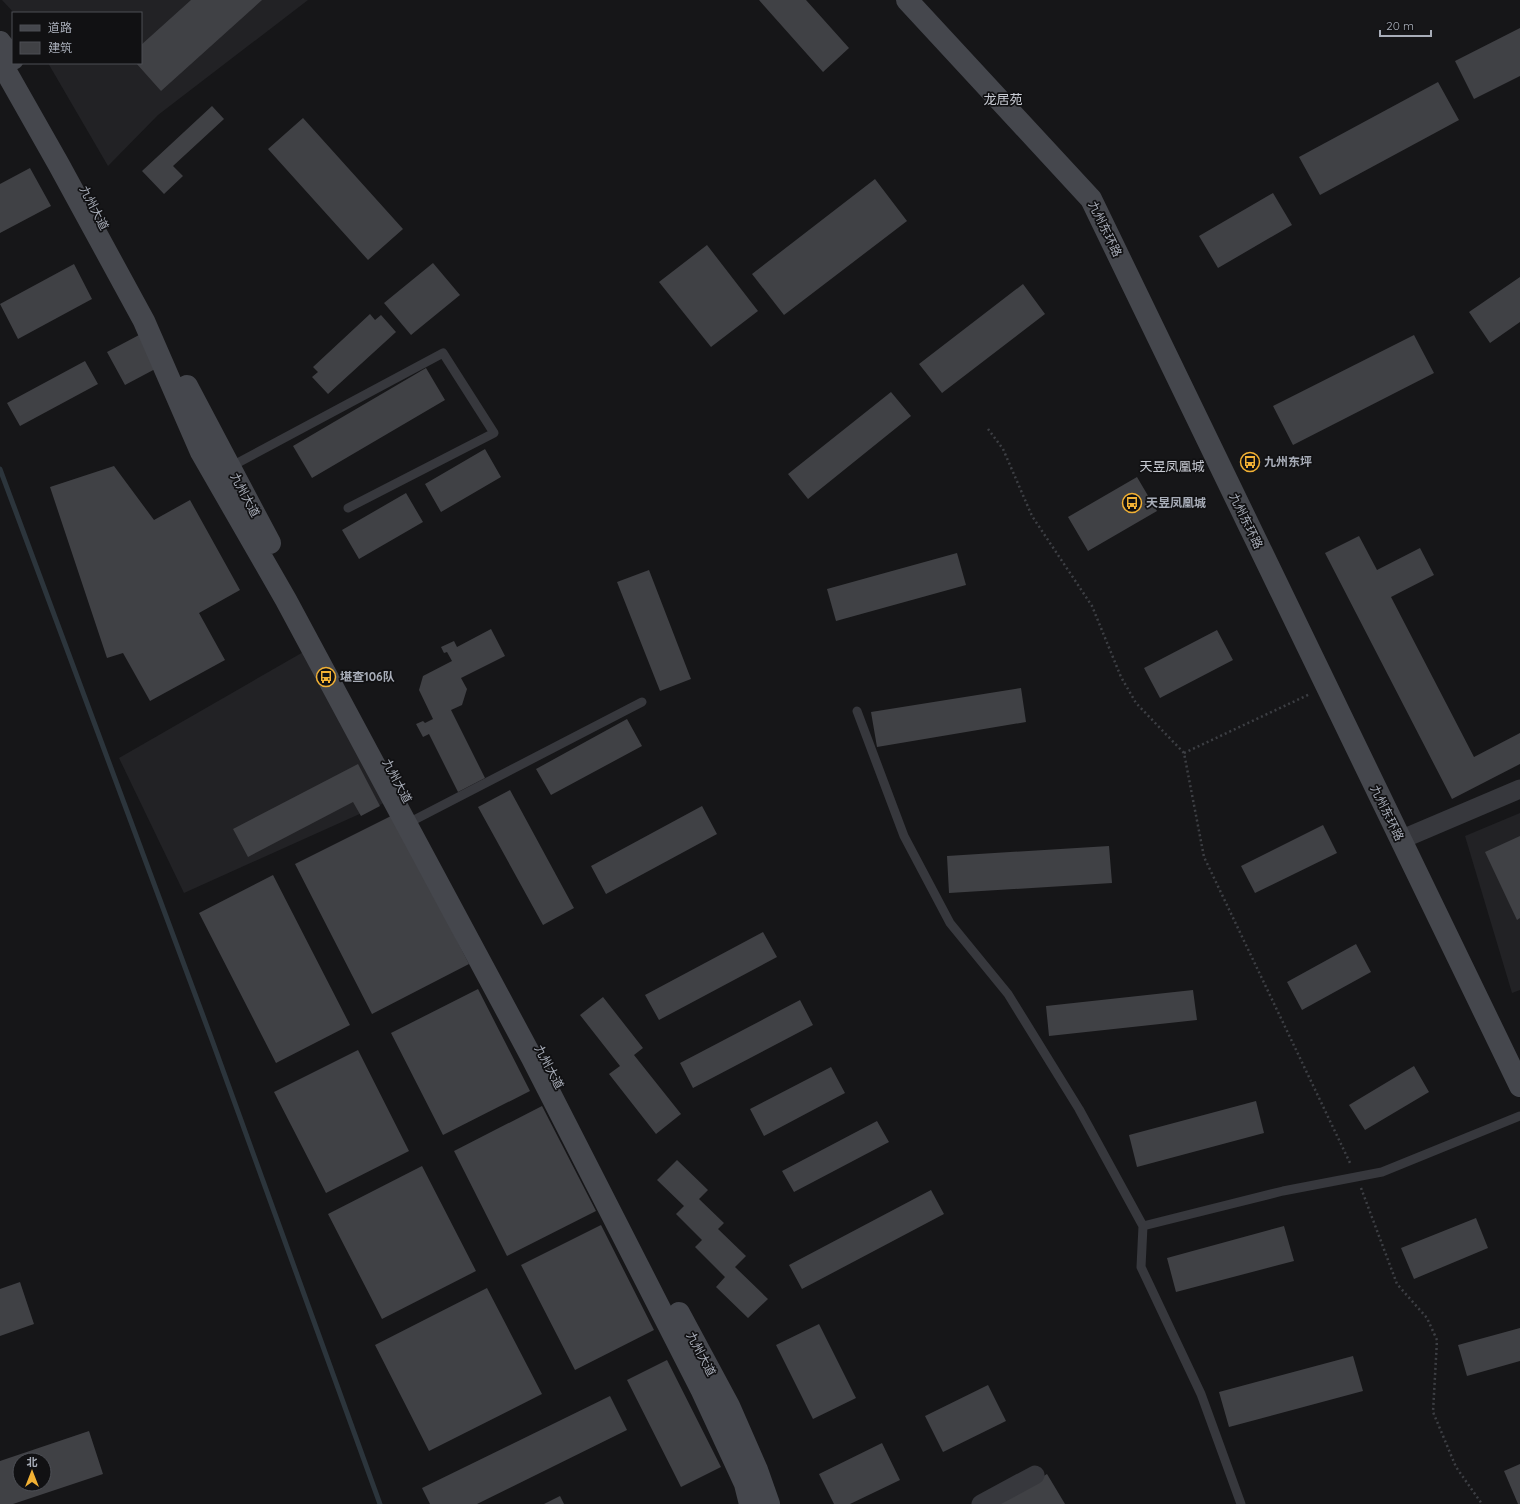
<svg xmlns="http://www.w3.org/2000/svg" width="1520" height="1504" viewBox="0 0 1520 1504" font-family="Quicksand,'Noto Sans SC',sans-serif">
	<rect width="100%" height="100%" fill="#161618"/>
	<path fill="#222225" d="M 2,0 L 308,0 L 158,115 L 108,166 L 48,63 L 141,63 L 141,13 L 14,13 Z
		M 305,651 L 384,803 L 184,893 L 119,758 Z
		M 1520,813 L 1520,990 L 1512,993 L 1465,836 Z"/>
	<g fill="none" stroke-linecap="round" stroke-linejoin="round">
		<path stroke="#2c353c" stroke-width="5" d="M 0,469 L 212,1040 L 380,1504"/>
	</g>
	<path fill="#404145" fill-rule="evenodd" d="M 191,0 L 262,0 L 161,91 L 136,63 L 141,63 L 141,45 Z
		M 759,0 L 806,0 L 849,48 L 823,72 Z
		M 1520,28 L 1520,76 L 1474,99 L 1455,61 Z
		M 1438,82 L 1459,120 L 1320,195 L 1299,157 Z
		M 212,106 L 224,119 L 173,166 L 183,176 L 164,194 L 142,171 Z
		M 303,118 L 403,229 L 368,260 L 268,149 Z
		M 30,168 L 51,206 L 0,233 L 0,184 Z
		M 875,179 L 907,221 L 784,315 L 752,274 Z
		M 1273,193 L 1292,225 L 1218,268 L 1199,236 Z
		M 707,245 L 758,311 L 711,347 L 659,282 Z
		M 433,263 L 460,295 L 411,335 L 384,303 Z
		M 74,264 L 92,299 L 18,339 L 0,304 Z
		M 1520,277 L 1520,322 L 1490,343 L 1469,312 Z
		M 1023,284 L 1045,314 L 942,393 L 919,364 Z
		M 370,314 L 375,320 L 381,315 L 396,332 L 328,394 L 312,377 L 318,372 L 313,367 Z
		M 139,335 L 157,368 L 125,385 L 107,352 Z
		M 1414,335 L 1434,373 L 1293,445 L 1273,406 Z
		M 85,361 L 98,384 L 20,426 L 7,403 Z
		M 426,368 L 445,400 L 312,478 L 293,446 Z
		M 891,392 L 911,416 L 808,499 L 788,474 Z
		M 485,449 L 501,477 L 441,512 L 425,484 Z
		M 114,466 L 154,520 L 190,500 L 240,590 L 199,613 L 225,660 L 150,701 L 123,653 L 107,658 L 50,487 Z
		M 1137,477 L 1157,511 L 1088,551 L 1068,517 Z
		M 406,493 L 423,522 L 359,559 L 342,530 Z
		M 1359,536 L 1377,570 L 1420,548 L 1434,575 L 1391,597 L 1474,757 L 1520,733 L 1520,764 L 1452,799 L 1325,553 Z
		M 957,553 L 966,585 L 836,621 L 827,589 Z
		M 649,570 L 691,679 L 660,691 L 617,582 Z
		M 491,629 L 505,656 L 461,678 L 467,689 L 462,705 L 451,710 L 485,778 L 458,792 L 429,734 L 423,737 L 416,724 L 423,721 L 425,723 L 433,719 L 419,690 L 423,676 L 452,661 L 447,652 L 444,653 L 441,647 L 454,641 L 457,647 Z
		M 1217,630 L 1233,660 L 1160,698 L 1144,668 Z
		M 1021,688 L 1026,722 L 877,747 L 871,712 Z
		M 627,719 L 642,746 L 551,795 L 536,769 Z
		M 358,764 L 380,806 L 361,816 L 353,802 L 248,857 L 233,829 Z
		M 510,790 L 574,908 L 543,925 L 478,807 Z
		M 702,806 L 717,834 L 606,894 L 591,866 Z
		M 393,815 L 469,964 L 372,1014 L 295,864 Z
		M 1323,825 L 1337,853 L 1255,893 L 1241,866 Z
		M 1520,836 L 1520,918 L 1517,920 L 1485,852 Z
		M 1109,846 L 1112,883 L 949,893 L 947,856 Z
		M 273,875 L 350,1025 L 276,1063 L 199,913 Z
		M 763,932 L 777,957 L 659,1020 L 645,995 Z
		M 1356,944 L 1371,972 L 1302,1010 L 1287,982 Z
		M 478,989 L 530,1091 L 443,1135 L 391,1033 Z
		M 1193,990 L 1197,1020 L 1049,1036 L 1046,1006 Z
		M 603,997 L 643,1048 L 634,1055 L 681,1114 L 656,1134 L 609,1074 L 620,1066 L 580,1015 Z
		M 800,1000 L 813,1025 L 693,1088 L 680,1063 Z
		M 358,1050 L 409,1151 L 326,1193 L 274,1092 Z
		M 1414,1066 L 1429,1092 L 1365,1130 L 1349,1105 Z
		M 831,1067 L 845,1093 L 764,1136 L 750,1109 Z
		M 1256,1101 L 1264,1133 L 1137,1167 L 1129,1135 Z
		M 542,1106 L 596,1211 L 507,1256 L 454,1151 Z
		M 877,1121 L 889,1142 L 794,1192 L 782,1171 Z
		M 677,1160 L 708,1190 L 699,1199 L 724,1223 L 718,1229 L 746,1256 L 735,1267 L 768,1299 L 748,1318 L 716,1287 L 725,1277 L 695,1247 L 702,1240 L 676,1214 L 684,1206 L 657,1180 Z
		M 422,1166 L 476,1271 L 382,1319 L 328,1214 Z
		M 931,1190 L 944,1214 L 802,1289 L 789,1265 Z
		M 1476,1218 L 1488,1248 L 1414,1279 L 1401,1248 Z
		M 601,1225 L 654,1330 L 575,1370 L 521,1265 Z
		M 1284,1226 L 1294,1261 L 1176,1292 L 1167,1258 Z
		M 20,1282 L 34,1324 L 0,1336 L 0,1289 Z
		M 487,1288 L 542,1394 L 429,1451 L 375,1345 Z
		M 819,1324 L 856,1398 L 813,1419 L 776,1345 Z
		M 1520,1328 L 1520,1361 L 1467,1376 L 1458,1345 Z
		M 1353,1356 L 1363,1391 L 1229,1427 L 1219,1392 Z
		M 667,1360 L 721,1467 L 681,1487 L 627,1380 Z
		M 988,1385 L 1006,1421 L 943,1452 L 925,1416 Z
		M 610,1396 L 627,1430 L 477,1504 L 430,1504 L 422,1488 Z
		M 89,1431 L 103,1474 L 13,1504 L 0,1504 L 0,1461 ZM 20,1460 L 44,1460 L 44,1484 L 20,1484 Z
		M 882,1443 L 900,1480 L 850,1504 L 834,1504 L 819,1474 Z
		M 1520,1464 L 1520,1504 L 1518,1504 L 1504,1471 Z
		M 1047,1474 L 1065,1504 L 996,1504 Z
		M 560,1496 L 564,1504 L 544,1504 Z"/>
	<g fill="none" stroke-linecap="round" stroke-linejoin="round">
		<path stroke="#3d3f44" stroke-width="2.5" stroke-dasharray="2 3" stroke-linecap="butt" d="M 988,429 L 1003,449 L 1032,516 L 1092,606 L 1121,677 L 1136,703 L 1184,753 L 1204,857 L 1351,1165
			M 1184,753 L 1310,694
			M 1361,1188 L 1397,1284 L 1427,1318 L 1437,1340 L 1433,1412 L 1456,1467 L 1482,1504"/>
		<path stroke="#37383d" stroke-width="9" d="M 230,467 L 443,353 L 494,433 L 348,508
			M 857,711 L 904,836 L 950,923 L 1008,994 L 1079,1109 L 1143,1226 L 1141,1267 L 1201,1394 L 1241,1504
			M 416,819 L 642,702
			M 1143,1226 L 1283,1191 L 1382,1172 L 1520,1116"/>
		<path stroke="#37383d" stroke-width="19" d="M 1400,840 L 1520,789
			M 981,1504 L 1035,1475"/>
		<path stroke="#45474d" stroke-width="22" d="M 907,0 L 1091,199 L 1520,1086
			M 0,42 L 13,59
			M 0,61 L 59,165 L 144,321 L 201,452 L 286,600 L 532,1058 L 701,1389 L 745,1484 L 750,1504
			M 187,386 L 270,543
			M 679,1313 L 729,1406 L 757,1470 L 769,1504"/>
	</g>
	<defs>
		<g id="bus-ring" transform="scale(1)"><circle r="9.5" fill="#111113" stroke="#f2b134" stroke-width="1.5"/><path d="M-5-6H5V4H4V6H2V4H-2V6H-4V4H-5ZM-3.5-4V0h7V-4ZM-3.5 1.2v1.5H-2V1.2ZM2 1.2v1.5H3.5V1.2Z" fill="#f2b134"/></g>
	</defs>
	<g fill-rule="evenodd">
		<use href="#bus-ring" x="1250" y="462"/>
		<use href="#bus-ring" x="1132" y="503"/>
		<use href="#bus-ring" x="326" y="677"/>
	</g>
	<g text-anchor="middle" stroke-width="3.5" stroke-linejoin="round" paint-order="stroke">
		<g font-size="12" fill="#a8adb8" stroke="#111113">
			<text transform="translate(94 208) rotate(63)" y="4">九州大道</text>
			<text transform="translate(1105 229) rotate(64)" y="4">九州东环路</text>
			<text transform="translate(245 495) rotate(62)" y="4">九州大道</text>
			<text transform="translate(1246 521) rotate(64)" y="4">九州东环路</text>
			<text transform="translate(397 781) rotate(62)" y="4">九州大道</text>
			<text transform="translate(1387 813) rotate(64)" y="4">九州东环路</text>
			<text transform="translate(549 1067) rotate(62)" y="4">九州大道</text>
			<text transform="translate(701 1354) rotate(62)" y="4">九州大道</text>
		</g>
		<g font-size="12" font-weight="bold" fill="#a8adb8" stroke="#111113" text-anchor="start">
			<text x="1264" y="466">九州东坪</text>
			<text x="1146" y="507">天昱凤凰城</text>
			<text x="340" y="681">堪查106队</text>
		</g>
		<g font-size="13" fill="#c9ccd4" stroke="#111113">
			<text x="1003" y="104">龙居苑</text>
			<text x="1172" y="471">天昱凤凰城</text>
		</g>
	</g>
	<rect x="12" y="12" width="130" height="52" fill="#111113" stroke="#4d4f55"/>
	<rect x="20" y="25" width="20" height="6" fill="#45474d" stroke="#4d4f55"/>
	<text x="48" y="32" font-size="12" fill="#a8adb8">道路</text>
	<rect x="20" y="42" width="20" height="12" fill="#404145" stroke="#4d4f55"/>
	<text x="48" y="52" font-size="12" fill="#a8adb8">建筑</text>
	<g transform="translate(32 1472)"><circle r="19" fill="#111113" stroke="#4d4f55"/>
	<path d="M0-3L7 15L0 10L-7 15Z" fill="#f2b134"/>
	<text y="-6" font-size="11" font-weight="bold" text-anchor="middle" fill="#a8adb8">北</text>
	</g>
	<path d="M1380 30v6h51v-6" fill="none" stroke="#a8adb8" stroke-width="2"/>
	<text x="1386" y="30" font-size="12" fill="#a8adb8" stroke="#111113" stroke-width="3" paint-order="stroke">20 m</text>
</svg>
